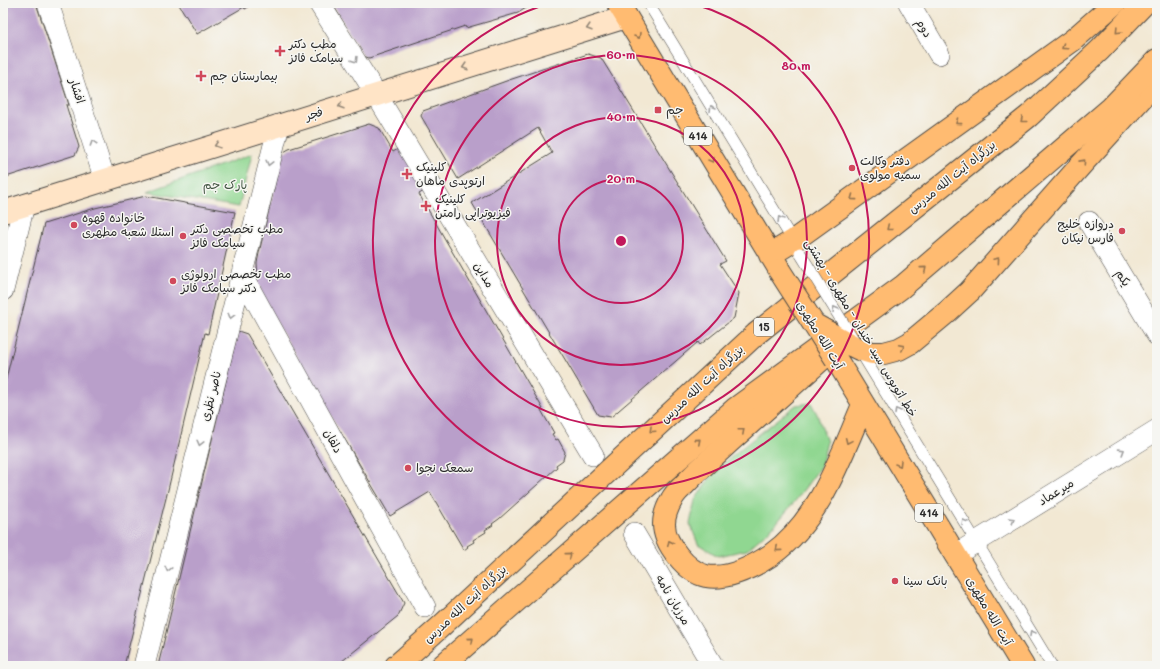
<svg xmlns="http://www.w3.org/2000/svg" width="1160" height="669" viewBox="0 0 1160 669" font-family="Mali,'Playpen Sans Arabic',sans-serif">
	<rect width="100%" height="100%" fill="#f6f6f2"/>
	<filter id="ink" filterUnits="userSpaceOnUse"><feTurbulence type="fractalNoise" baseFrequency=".025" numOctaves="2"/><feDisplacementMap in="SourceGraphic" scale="8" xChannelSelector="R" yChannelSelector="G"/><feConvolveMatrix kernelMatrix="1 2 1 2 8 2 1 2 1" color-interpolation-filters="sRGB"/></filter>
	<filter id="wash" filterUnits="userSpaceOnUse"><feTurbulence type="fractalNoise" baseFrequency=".012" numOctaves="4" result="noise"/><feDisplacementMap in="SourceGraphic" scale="16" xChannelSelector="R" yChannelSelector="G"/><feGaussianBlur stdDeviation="0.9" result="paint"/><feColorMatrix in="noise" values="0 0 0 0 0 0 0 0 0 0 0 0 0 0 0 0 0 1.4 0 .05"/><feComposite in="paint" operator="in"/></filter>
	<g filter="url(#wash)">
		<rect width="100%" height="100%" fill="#f2e8d3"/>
		<path fill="#90d791" stroke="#5e815e" d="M 252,154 L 239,207 L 147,192 Z
			M 811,403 L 817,414 L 827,442 L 821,466 L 796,500 L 774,526 L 747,550 L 718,556 L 698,544 L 690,524 L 695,500 L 714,472 L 743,447 L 796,405 Z"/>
		<g id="blocks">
			<path fill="#b99fca" d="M 3,3 L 36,3 L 69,105 L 66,105 L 79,147 L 75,155 L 3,178 Z
				M 178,3 L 255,3 L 245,9 L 244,7 L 197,34 Z
				M 332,3 L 534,3 L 518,13 L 466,28 L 465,26 L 369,58 L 363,56 Z
				M 588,54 L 601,58 L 726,261 L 720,264 L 739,293 L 734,318 L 700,345 L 698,342 L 611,417 L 598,415 L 472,203 L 552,153 L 538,128 L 458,179 L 421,116 L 423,111 L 509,80 Z
				M 369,124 L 379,128 L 393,152 L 403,146 L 429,188 L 419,194 L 543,409 L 541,410 L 554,433 L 552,434 L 556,440 L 558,439 L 565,452 L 563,460 L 556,465 L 557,467 L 499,519 L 492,524 L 493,525 L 485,530 L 486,532 L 473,540 L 474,542 L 467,546 L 468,547 L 464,550 L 430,492 L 390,516 L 264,302 L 258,283 L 257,263 L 259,253 L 282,153 L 289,149 Z
				M 146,196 L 235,212 L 208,334 L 205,333 L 168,490 L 124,666 L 3,666 L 3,391 L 44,224 L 95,208 Z
				M 238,331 L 247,334 L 404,603 L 398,616 L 336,666 L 158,666 Z"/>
		</g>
	</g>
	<g filter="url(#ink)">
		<use href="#blocks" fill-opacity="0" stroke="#494744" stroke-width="1"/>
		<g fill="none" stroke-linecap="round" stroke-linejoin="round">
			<g stroke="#494744" stroke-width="12">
				<path id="lane" d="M 648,3 L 795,244
					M 860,351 L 1052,666"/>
			</g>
			<g stroke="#494744" stroke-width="22">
				<path id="street" d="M 48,3 L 105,180
					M 319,3 L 376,94 L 593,455
					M 909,3 L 939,54
					M 1089,222 L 1157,335
					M 242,275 L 425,607
					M 3,290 L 24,205
					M 634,533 L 713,666
					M 955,555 L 1157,430
					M 144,666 L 279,125"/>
			</g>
			<g stroke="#494744" stroke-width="24">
				<path id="secondary" d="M 3,212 L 626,17"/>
			</g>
			<g stroke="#494744" stroke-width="24">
				<path id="primary" d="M 618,3 L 778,267
					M 770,255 L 793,241 L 1073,40 L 1115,3
					M 843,340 C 805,374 766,409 728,443 C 713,457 698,470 684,485 C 680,489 675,493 672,499 C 668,506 664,516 664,524 C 664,544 687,572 706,576 C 728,580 753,567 771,555 C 820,520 840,458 863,405
					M 851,345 L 859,349 L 872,353 L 884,353 L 899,349 L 910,343 L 946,313 L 970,291 L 1081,165 L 1157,81
					M 836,359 L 1023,666"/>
			</g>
			<g stroke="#494744" stroke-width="24">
				<path id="highway" d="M 396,666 L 438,629 L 756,334 L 1029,116 L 1100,50 L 1145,3
					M 442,666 L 735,409 L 902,287 L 1111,108 L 1157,60"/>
			</g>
			<use href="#lane" stroke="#fff" stroke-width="11"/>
			<use href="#street" stroke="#fff" stroke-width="21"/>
			<use href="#secondary" stroke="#ffe4c6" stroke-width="22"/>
			<use href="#primary" stroke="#ffbb71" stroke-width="22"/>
			<use href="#highway" stroke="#ffbb71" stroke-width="22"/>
			<g stroke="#494744" stroke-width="12" stroke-linecap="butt">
				<path id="lane-bridge" d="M 800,253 L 855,342"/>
			</g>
			<g stroke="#494744" stroke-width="24" stroke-linecap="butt">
				<path id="primary-bridge" d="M 779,270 L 836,359
					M 815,325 L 851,345"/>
			</g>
			<use href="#lane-bridge" stroke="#fff" stroke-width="11"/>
			<use href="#primary-bridge" stroke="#ffbb71" stroke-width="22"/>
		</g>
		<defs><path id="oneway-chevron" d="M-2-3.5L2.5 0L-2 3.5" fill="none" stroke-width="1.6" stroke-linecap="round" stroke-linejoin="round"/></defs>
		<g stroke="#958878">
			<use href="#oneway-chevron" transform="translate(589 28) rotate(163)"/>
			<use href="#oneway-chevron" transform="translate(465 67) rotate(163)"/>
			<use href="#oneway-chevron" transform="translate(341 106) rotate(162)"/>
			<use href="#oneway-chevron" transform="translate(217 145) rotate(163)"/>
		</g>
		<g stroke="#95734e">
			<use href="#oneway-chevron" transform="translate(1118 31) rotate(134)"/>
			<use href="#oneway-chevron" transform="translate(638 36) rotate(59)"/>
			<use href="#oneway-chevron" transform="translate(1064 47) rotate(144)"/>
			<use href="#oneway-chevron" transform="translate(1023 120) rotate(141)"/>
			<use href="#oneway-chevron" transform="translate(958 122) rotate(144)"/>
			<use href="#oneway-chevron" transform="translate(712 160) rotate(59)"/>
			<use href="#oneway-chevron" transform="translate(1083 162) rotate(-48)"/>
			<use href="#oneway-chevron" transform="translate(853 198) rotate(144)"/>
			<use href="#oneway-chevron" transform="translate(889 228) rotate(141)"/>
			<use href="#oneway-chevron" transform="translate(997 260) rotate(-49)"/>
			<use href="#oneway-chevron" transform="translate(924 269) rotate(-41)"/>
			<use href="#oneway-chevron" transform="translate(902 347) rotate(-27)"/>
			<use href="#oneway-chevron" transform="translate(652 430) rotate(137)"/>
			<use href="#oneway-chevron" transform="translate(742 431) rotate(-42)"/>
			<use href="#oneway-chevron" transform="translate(698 441) rotate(-41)"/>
			<use href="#oneway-chevron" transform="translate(848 441) rotate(114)"/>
			<use href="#oneway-chevron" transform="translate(899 464) rotate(59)"/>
			<use href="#oneway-chevron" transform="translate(670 543) rotate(-116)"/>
			<use href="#oneway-chevron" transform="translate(778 549) rotate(140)"/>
			<use href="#oneway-chevron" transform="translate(569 555) rotate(-41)"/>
			<use href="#oneway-chevron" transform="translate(471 640) rotate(-41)"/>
		</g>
		<g stroke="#a0a0a0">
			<use href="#oneway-chevron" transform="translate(355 60) rotate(58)"/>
			<use href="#oneway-chevron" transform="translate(712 108) rotate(-121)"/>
			<use href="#oneway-chevron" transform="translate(93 143) rotate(-108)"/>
			<use href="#oneway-chevron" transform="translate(269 163) rotate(104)"/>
			<use href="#oneway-chevron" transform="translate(780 219) rotate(-121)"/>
			<use href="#oneway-chevron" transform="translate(835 309) rotate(-121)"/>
			<use href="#oneway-chevron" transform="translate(231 316) rotate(104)"/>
			<use href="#oneway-chevron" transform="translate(897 411) rotate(-121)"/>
			<use href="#oneway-chevron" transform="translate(200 443) rotate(104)"/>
			<use href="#oneway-chevron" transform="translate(1122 451) rotate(-32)"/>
			<use href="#oneway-chevron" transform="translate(1012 520) rotate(-32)"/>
			<use href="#oneway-chevron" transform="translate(964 522) rotate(-121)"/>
			<use href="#oneway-chevron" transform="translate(168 569) rotate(104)"/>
			<use href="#oneway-chevron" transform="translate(1032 633) rotate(-121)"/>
		</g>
	</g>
	<g fill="none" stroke="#c2185b" stroke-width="2">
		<circle cx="621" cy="241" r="62"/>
		<circle cx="621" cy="241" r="124"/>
		<circle cx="621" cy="241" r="186"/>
		<path d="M691 3A248 248 0 1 1 551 3"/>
	</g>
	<g fill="#d1495b" stroke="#f6f6f2" stroke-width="1.5">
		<path d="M278 45h4v4h4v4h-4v4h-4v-4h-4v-4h4z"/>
		<path d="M199 70h4v4h4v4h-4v4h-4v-4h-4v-4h4z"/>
		<rect x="654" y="106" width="8" height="8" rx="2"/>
		<circle cx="852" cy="168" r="4"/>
		<path d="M405 168h4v4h4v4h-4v4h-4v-4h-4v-4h4z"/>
		<path d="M424 200h4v4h4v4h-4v4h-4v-4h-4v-4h4z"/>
		<circle cx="74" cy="225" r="4"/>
		<circle cx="1122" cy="231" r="4"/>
		<circle cx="183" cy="236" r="4"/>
		<circle cx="173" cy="281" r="4"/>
		<circle cx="408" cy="468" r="4"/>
		<circle cx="895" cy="581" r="4"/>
	</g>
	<g text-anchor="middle" stroke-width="3" stroke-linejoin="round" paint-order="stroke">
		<g fill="#f6f6f2" stroke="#686867" stroke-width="1">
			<rect x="684" y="127" width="28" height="18" rx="3"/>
			<rect x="754" y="318" width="20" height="18" rx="3"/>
			<rect x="915" y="504" width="28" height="18" rx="3"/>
		</g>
		<g font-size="11" font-weight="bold" fill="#2b2b2b">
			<text x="698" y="140">414</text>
			<text x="764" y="331">15</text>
			<text x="929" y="517">414</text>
		</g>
		<g font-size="12" fill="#2b2b2b" stroke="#f6f6f2">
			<text transform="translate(924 28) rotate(59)" y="4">دوم</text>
			<text transform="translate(77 91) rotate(72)" y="4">افشار</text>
			<text transform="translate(314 114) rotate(-18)" y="4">فجر</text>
			<text transform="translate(952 177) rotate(-39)" y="4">بزرگراه آیت الله مدرس</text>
			<text transform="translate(484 275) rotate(59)" y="4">مداین</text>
			<text transform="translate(1123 278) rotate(59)" y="4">یکم</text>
			<text transform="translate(861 328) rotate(59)" y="4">خط اتوبوس سید خندان - مطهری - بهشتی</text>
			<text transform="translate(820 335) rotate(58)" y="4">آیت الله مطهری</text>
			<text transform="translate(702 384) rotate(-43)" y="4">بزرگراه آیت الله مدرس</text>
			<text transform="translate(211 396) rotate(-76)" y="4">ناصر نظری</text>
			<text transform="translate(333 441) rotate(61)" y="4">دلفان</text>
			<text transform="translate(1056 492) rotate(-32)" y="4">میرعماد</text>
			<text transform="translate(673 600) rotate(59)" y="4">مرزبان نامه</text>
			<text transform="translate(465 604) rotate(-43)" y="4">بزرگراه آیت الله مدرس</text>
			<text transform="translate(989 611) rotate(59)" y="4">آیت الله مطهری</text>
		</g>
		<g font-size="12" fill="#2b2b2b" stroke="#f6f6f2" text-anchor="start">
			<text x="289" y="48">مطب دکتر<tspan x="289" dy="14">سیامک فائز</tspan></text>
			<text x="210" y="80">بیمارستان جم</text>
			<text x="666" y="114">جم</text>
			<text x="860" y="165">دفتر وکالت<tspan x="860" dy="14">سمیه مولوی</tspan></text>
			<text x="416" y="171">کلینیک<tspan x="416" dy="14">ارتوپدی ماهان</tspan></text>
			<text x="435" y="203">کلینیک<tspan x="435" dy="14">فیزیوتراپی رامتن</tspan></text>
			<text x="82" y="222">خانواده قهوه<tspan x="82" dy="14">استلا شعبه مطهری</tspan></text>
			<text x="1114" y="228" text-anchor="end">دروازه خلیج<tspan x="1114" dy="14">فارس نیکان</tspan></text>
			<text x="191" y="233">مطب تخصصی دکتر<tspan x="191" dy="14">سیامک فائز</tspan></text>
			<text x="181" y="278">مطب تخصصی ارولوژی<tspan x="181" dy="14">دکتر سیامک فائز</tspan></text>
			<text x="416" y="472">سمعک نجوا</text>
			<text x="903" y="585">بانک سینا</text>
		</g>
		<g font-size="12" fill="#445644" stroke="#f6f6f2">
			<text x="225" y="189">پارک جم</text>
		</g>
	</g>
	<circle cx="621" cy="241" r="6" fill="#c2185b" stroke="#f6f6f2" stroke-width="2"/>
	<g font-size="12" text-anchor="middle" font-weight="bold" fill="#c2185b" stroke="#f6f6f2" stroke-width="3" stroke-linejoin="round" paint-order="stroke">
		<text x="621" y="59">60 m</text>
		<text x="796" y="70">80 m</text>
		<text x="621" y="121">40 m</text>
		<text x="621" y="183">20 m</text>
	</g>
	<rect width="1160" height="669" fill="none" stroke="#f6f6f2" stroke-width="16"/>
</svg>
